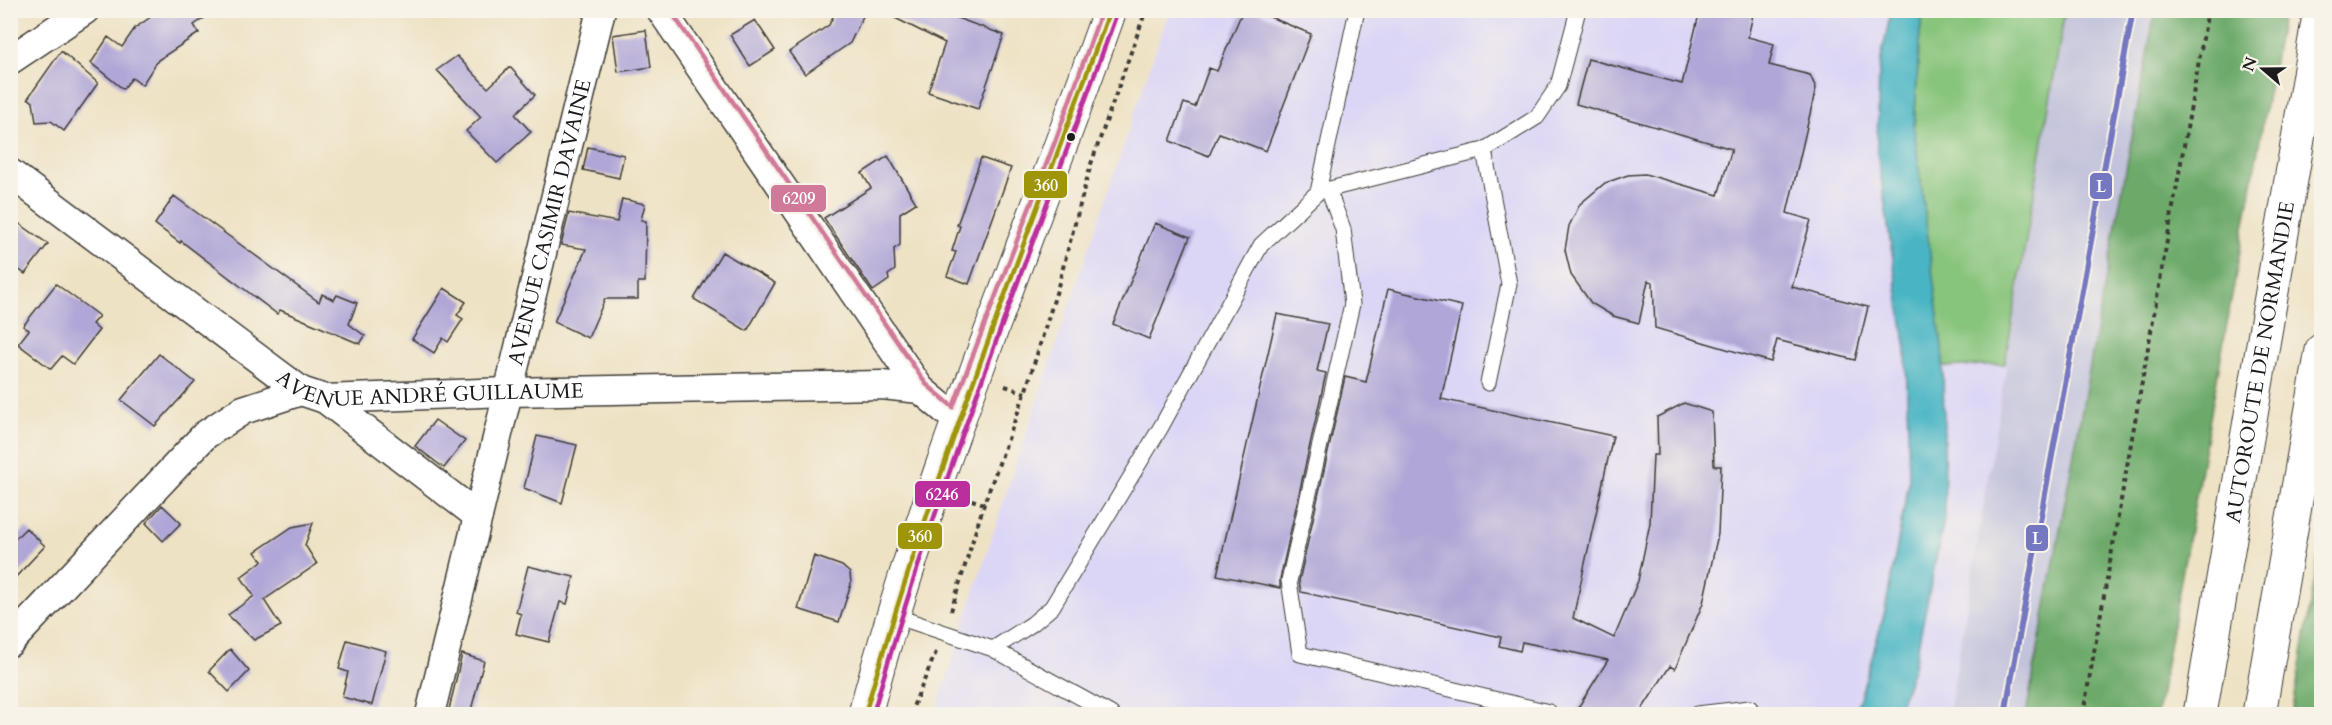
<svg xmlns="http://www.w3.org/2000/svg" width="2332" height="725" viewBox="0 0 2332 725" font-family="Cardo,serif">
	<rect width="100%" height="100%" fill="#f7f3e8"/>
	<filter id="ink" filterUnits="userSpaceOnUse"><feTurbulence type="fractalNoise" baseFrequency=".0167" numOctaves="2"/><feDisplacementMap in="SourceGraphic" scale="12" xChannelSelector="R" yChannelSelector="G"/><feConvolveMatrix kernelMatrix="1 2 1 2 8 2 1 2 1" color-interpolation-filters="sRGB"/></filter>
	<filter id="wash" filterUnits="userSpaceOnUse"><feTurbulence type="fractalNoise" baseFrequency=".008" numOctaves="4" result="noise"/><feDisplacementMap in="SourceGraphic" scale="24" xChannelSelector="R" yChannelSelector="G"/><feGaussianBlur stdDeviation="1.35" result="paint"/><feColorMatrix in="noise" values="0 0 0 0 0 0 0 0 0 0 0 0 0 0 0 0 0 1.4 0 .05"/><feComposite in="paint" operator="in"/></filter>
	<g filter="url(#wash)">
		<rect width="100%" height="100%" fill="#eee2c4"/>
		<path fill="#dcd6f6" d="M 1169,11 L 2065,11 L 1949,714 L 935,714 L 1010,481 Z"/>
		<path fill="#c2c2dc" d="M 2065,11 L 2155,11 L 2026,714 L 1949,714 Z"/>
		<path fill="#87c47b" stroke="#52704c" stroke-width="1.5" d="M 1924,11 L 2065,11 L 2005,364 L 1944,367 L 1914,128 L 1920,32 Z"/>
		<path fill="#6daa6b" stroke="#446344" stroke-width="1.5" d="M 2155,11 L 2283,11 L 2157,714 L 2026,714 Z
			M 2321,541 L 2321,714 L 2292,714 Z"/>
		<path fill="#48b5c4" stroke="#326870" stroke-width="1.5" d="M 1891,11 L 1924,11 L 1920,32 L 1914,128 L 1943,355 L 1945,515 L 1914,666 L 1897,714 L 1853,714 L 1860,698 L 1885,611 L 1909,481 L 1906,350 L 1877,150 L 1879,69 Z"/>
		<g id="blocks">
			<path fill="#b0a6d7" d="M 161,10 L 216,10 L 194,25 L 199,33 L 158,60 L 142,85 L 132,78 L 123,89 L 91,63 L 108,37 L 122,47 L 135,28 Z
				M 836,10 L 866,10 L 850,43 L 805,74 L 789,52 L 829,25 Z
				M 879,10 L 935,10 L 1004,35 L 978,109 L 928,92 L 945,43 Z
				M 1243,10 L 1253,10 L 1311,34 L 1266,151 L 1219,133 L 1209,156 L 1170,141 L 1184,103 L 1195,107 L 1209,68 L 1217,71 Z
				M 1700,10 L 1754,10 L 1748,37 L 1774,44 L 1769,65 L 1810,75 L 1816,88 L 1787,213 L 1811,220 L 1792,287 L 1868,307 L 1855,360 L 1777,340 L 1771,362 L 1655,328 L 1653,282 L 1648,281 L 1639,323 L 1613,316 L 1591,303 L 1571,275 L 1565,250 L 1569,226 L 1580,204 L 1605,183 L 1628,175 L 1645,174 L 1718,195 L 1732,149 L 1576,104 L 1588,59 L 1682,84 Z
				M 755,20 L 775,50 L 750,66 L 730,35 Z
				M 646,30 L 651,67 L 618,72 L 613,35 Z
				M 61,51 L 98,83 L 64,131 L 51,121 L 36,122 L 33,102 L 28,98 Z
				M 457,56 L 488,88 L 510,67 L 535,95 L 515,114 L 531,132 L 497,163 L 466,131 L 481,117 L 437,70 Z
				M 588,147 L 624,155 L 619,178 L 583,170 Z
				M 888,156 L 916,203 L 900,213 L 900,245 L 894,249 L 895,270 L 888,275 L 889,280 L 873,291 L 824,218 L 871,188 L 862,173 Z
				M 981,158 L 1011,168 L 969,284 L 947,276 L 956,252 L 952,251 L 960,226 L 957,225 Z
				M 174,196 L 319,302 L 322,294 L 334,300 L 337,295 L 357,303 L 349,324 L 365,336 L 360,344 L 280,310 L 277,314 L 181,241 L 180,243 L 155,224 Z
				M 622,199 L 645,204 L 641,220 L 646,221 L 645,282 L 638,282 L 638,299 L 605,299 L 588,338 L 554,322 L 586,249 L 561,245 L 569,213 L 617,222 Z
				M 10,217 L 48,244 L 25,274 L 10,263 Z
				M 1155,223 L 1190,237 L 1149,339 L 1113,324 Z
				M 722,252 L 775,283 L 747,331 L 694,299 Z
				M 56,284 L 99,316 L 92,324 L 99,330 L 73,364 L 62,356 L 51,369 L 18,344 L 29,330 L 23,326 Z
				M 444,288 L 466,302 L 457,315 L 463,319 L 448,342 L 443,338 L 434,353 L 412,339 Z
				M 1388,289 L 1462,306 L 1441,399 L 1613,436 L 1573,618 L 1614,638 L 1638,581 L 1650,523 L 1653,455 L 1658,455 L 1657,417 L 1684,403 L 1712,412 L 1714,466 L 1721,466 L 1718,534 L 1703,603 L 1675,669 L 1670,666 L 1639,714 L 1574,714 L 1608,660 L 1522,642 L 1520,651 L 1499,646 L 1501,637 L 1301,592 L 1299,581 L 1345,377 L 1366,382 Z
				M 1277,314 L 1328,324 L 1317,371 L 1326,373 L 1280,579 L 1280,588 L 1217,575 Z
				M 159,354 L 195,382 L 155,426 L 121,400 Z
				M 435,420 L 465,441 L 444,468 L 415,446 Z
				M 537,436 L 577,445 L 562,503 L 524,488 Z
				M 162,505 L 181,523 L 163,541 L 146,523 Z
				M 313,523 L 305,545 L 317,564 L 264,600 L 281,626 L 254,640 L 228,615 L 254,596 L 241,577 L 262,561 L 255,552 L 292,527 Z
				M 26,528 L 45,546 L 10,583 L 10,544 Z
				M 814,556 L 842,566 L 850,573 L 851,584 L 839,622 L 798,609 Z
				M 528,566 L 574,577 L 567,604 L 560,602 L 549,642 L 516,634 L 521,614 L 516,612 Z
				M 347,640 L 386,651 L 372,705 L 342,697 L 348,672 L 339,669 Z
				M 230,649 L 249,671 L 229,692 L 209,671 Z
				M 462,654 L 484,661 L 470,714 L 448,714 Z"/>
		</g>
	</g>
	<g filter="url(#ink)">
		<use href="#blocks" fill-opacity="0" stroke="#3c3a35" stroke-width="1.5"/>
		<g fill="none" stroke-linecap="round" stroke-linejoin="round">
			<g stroke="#3c3a35" stroke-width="17">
				<path id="lane" d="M 1484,150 L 1509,284 L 1488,383
					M 1328,189 L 1343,229 L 1352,304 L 1289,581 L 1300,654 L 1549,712
					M 1318,192 L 1357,10
					M 892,615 L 993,649 L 1111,714
					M 993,649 L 1032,624 L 1052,607 L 1161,427 L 1261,245 L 1318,192 L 1484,150 L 1537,117 L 1558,86 L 1578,10
					M 1697,714 L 1750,708"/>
			</g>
			<g stroke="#3c3a35" stroke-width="31">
				<g id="street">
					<path d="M 661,10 L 920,389 L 956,419"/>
					<path d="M 10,60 L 85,10"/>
					<path id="s1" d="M 10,173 L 301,391 L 325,399 L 507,392 L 882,385 L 920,389"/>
					<path d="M 325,399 L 478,516"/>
					<path d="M 10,642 L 205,435 L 243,410 L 301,391"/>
					<path id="s2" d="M 430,714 L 601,10"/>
				</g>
			</g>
			<g stroke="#3c3a35" stroke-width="35">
				<path id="primary" d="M 865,714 C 929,473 1027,245 1110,10"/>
			</g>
			<g stroke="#3c3a35" stroke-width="35">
				<g id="highway">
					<path id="s3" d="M 2200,714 L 2320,10"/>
					<path d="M 2259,714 L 2322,350"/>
				</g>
			</g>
			<path stroke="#3c3a35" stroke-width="4" stroke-dasharray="4.5 4.5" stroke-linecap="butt" d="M 1005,386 L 1025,393
				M 963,497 L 984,504
				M 951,611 L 984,504 L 1025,393 L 1057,290 L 1091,164 L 1146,10
				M 910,714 L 936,652
				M 2083,714 L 2208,10"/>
			<use href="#lane" stroke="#fff" stroke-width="15"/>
			<use href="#street" stroke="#fff" stroke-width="28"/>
			<use href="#primary" stroke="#fff" stroke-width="33"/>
			<use href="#highway" stroke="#fff" stroke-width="33"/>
			<g stroke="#f7f3e8" stroke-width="9">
				<path id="bus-1" d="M 865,714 C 933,475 1025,244 1110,10"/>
			</g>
			<g stroke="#f7f3e8" stroke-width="9">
				<path id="bus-2" d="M 873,714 C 940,476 1033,246 1117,13"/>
			</g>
			<g stroke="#f7f3e8" stroke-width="9">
				<path id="bus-3" d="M 670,10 L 926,384 L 953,407 L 1056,139 L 1102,10"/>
			</g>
			<use href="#bus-1" stroke="#9e9508" stroke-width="4.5"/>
			<use href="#bus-2" stroke="#bb2e9e" stroke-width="4.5"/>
			<use href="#bus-3" stroke="#d07999" stroke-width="4.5"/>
			<g stroke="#f7f3e8" stroke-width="10">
				<path id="rail-1" d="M 2005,714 L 2133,10"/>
			</g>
			<use href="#rail-1" stroke="#7577c0" stroke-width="6"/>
		</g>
	</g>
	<circle fill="#1c1c1c" stroke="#f7f3e8" stroke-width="2" cx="1071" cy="137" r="5"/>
	<g text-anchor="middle" stroke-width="4.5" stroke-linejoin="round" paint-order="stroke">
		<g font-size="21" fill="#1c1c1c" stroke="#f7f3e8">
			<text dy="7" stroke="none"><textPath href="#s2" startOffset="506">AVENUE CASIMIR DAVAINE</textPath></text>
			<text dy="7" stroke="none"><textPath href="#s3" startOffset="357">AUTOROUTE DE NORMANDIE</textPath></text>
			<text dy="7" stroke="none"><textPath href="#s1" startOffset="492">AVENUE ANDRÉ GUILLAUME</textPath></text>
		</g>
	</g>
	<g stroke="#f7f3e8" stroke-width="2">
		<rect x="1023" y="170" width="45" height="29" rx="6" fill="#9e9508"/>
		<rect x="2089" y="172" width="24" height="28" rx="6" fill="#7577c0"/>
		<rect x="770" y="184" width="57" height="29" rx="6" fill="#d07999"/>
		<rect x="914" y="480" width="57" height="28" rx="6" fill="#bb2e9e"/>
		<rect x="897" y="522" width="46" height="28" rx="6" fill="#9e9508"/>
		<rect x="2025" y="524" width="24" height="28" rx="6" fill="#7577c0"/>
	</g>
	<g font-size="16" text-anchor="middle" font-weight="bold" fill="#fff">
		<text x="1046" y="191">360</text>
		<text x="2101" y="192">L</text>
		<text x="799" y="204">6209</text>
		<text x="942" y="500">6246</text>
		<text x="920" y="542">360</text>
		<text x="2037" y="544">L</text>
	</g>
	<rect width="2332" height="725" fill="none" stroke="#f7f3e8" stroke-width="36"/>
	<g transform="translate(2263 69) rotate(290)" stroke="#f7f3e8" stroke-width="4.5" paint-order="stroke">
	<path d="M0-4.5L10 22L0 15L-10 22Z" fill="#1c1c1c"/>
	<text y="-9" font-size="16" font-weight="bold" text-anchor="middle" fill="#1c1c1c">N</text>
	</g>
</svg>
